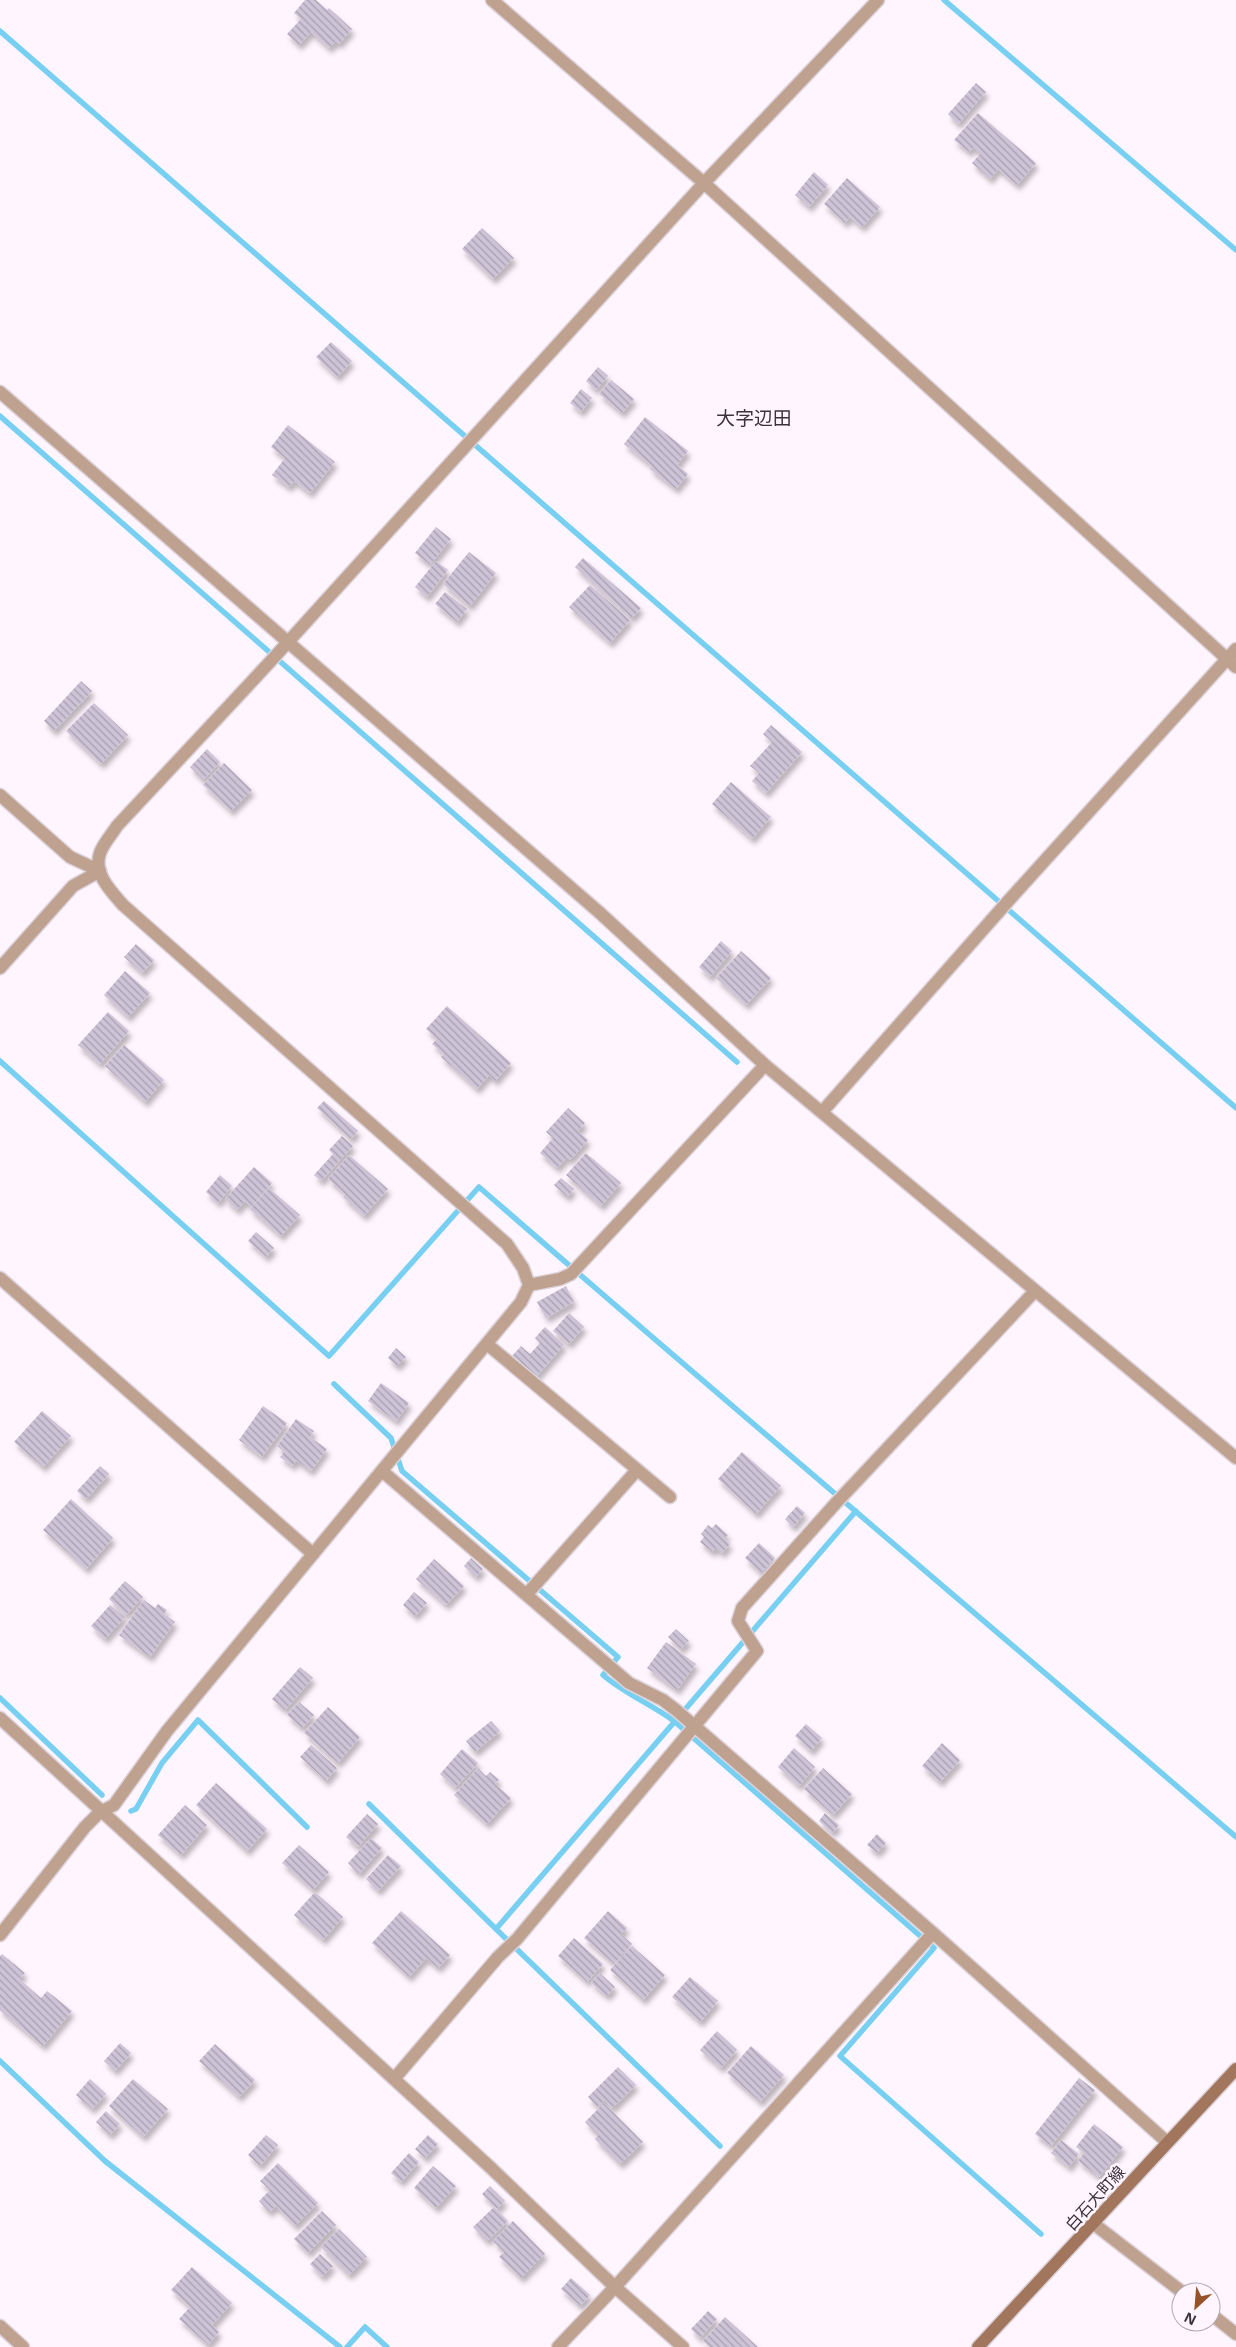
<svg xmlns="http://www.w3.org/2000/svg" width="1236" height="2347" viewBox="0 0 1236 2347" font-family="'Noto Sans','Noto Sans JP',sans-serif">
	<defs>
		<pattern id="building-back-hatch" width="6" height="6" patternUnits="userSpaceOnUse" patternTransform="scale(1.25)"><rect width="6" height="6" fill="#cdc4d7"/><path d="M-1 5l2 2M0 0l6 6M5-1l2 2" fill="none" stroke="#a7a0af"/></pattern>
		<filter id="shadow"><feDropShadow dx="3" dy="5.5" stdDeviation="2.5" flood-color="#0004"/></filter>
	</defs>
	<rect width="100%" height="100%" fill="#fff5fe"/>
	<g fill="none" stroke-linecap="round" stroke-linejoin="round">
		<path stroke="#77cff1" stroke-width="5.5" d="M 944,0 L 1236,250
			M 0,31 L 1236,1108
			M 0,416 L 737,1062
			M 0,1061 L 329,1356 L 479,1187 C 730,1406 984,1620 1236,1837
			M 334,1384 L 391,1438 L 402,1471 L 618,1657 L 603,1675 C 625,1694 651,1704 674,1721 L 934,1948 L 840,2056 L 1041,2234
			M 0,1698 L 102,1795
			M 369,1804 L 496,1929
			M 131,1811 L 136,1809 L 162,1763 L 198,1720 L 307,1827
			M 0,2061 L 105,2161 L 340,2347
			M 720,2146 L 496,1929 L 856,1511
			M 347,2347 L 365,2327 L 387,2347"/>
	</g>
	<path fill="url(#building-back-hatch)" filter="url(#shadow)" d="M 305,0 L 316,0 L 327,10 L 329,8 L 352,29 L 339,44 L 336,41 L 329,48 L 311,32 L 299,45 L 287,34 L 301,19 L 294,13 Z
		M 976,83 L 986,92 L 958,124 L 948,114 Z
		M 978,113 L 1036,163 L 1017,185 L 998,169 L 990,179 L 972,163 L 980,154 L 973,147 L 969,152 L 954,140 Z
		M 814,172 L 828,185 L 809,207 L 795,195 Z
		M 847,178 L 880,207 L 862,227 L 850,217 L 845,223 L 824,204 Z
		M 482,228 L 514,258 L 493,279 L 462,249 Z
		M 331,342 L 352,361 L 337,377 L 316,357 Z
		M 598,367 L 608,376 L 596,390 L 586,381 Z
		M 611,380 L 634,399 L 622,413 L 599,394 Z
		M 581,389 L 592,398 L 581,412 L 570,403 Z
		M 645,417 L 688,451 L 677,465 L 688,474 L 676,489 L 650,469 L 652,466 L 624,444 Z
		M 288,425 L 335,462 L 310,493 L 294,481 L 289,487 L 272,475 L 285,458 L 271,447 Z
		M 436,527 L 451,539 L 430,565 L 415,553 Z
		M 469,552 L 496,573 L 470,606 L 443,584 Z
		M 583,558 L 641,608 L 632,618 L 575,567 Z
		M 436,561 L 448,570 L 427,597 L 415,587 Z
		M 590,585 L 630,620 L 610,643 L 569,607 Z
		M 445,592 L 467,609 L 457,622 L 435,604 Z
		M 81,681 L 92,691 L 54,731 L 44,721 Z
		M 94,703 L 128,735 L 101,764 L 66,731 Z
		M 771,725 L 802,752 L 766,793 L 752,781 L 759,773 L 750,766 L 772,742 L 763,734 Z
		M 207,749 L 220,762 L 203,780 L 190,767 Z
		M 224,763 L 252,790 L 231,811 L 203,785 Z
		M 731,782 L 771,817 L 752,839 L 712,804 Z
		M 721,941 L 732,951 L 710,977 L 699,967 Z
		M 136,944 L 154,960 L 142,973 L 124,957 Z
		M 741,951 L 771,978 L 746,1005 L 716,978 Z
		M 125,971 L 150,993 L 128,1017 L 104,995 Z
		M 447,1006 L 511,1063 L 495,1081 L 489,1075 L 477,1089 L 441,1057 L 444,1054 L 432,1044 L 437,1039 L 426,1029 Z
		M 108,1012 L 129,1031 L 100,1064 L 78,1045 Z
		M 124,1045 L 164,1080 L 145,1102 L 105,1066 Z
		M 324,1101 L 358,1131 L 351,1139 L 317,1108 Z
		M 568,1108 L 585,1123 L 578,1131 L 588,1140 L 570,1160 L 567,1157 L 557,1168 L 540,1153 L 553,1138 L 546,1132 Z
		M 342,1136 L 353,1146 L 321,1181 L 314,1175 L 333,1154 L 329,1150 Z
		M 586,1153 L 621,1183 L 601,1206 L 566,1175 Z
		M 349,1155 L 388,1189 L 364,1216 L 343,1197 L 345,1194 L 328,1179 Z
		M 254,1167 L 272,1183 L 251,1207 L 245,1201 L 237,1210 L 225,1199 Z
		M 220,1175 L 232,1186 L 218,1203 L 206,1192 Z
		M 561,1178 L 574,1189 L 567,1197 L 554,1185 Z
		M 269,1188 L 300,1215 L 281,1236 L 250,1209 Z
		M 256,1232 L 274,1248 L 266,1257 L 248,1241 Z
		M 566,1286 L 574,1302 L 546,1318 L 537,1302 Z
		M 569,1313 L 584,1327 L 569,1344 L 553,1331 Z
		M 545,1327 L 564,1345 L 536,1377 L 512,1356 L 521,1346 L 530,1354 L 540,1343 L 535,1338 Z
		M 396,1348 L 406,1357 L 397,1366 L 388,1358 Z
		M 381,1383 L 409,1403 L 396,1421 L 368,1401 Z
		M 263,1406 L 287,1423 L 262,1457 L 239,1440 Z
		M 42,1411 L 71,1436 L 43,1467 L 14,1442 Z
		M 296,1419 L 314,1431 L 310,1437 L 327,1449 L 311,1471 L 296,1460 L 293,1466 L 280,1457 L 284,1452 L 277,1446 Z
		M 742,1452 L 781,1486 L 756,1514 L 718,1479 Z
		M 100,1466 L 109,1474 L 86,1499 L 77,1491 Z
		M 71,1499 L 113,1538 L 86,1569 L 43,1530 Z
		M 797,1506 L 805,1513 L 793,1527 L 785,1519 Z
		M 716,1524 L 728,1535 L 724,1539 L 730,1544 L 722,1553 L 716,1548 L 712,1552 L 700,1542 L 704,1537 L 701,1534 L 708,1525 L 712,1528 Z
		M 759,1543 L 775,1558 L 761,1573 L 745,1558 Z
		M 471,1558 L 483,1569 L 476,1577 L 464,1566 Z
		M 434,1559 L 464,1586 L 446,1605 L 416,1579 Z
		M 125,1581 L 143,1597 L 126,1615 L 109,1599 Z
		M 414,1592 L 427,1603 L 415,1616 L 403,1605 Z
		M 144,1600 L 155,1608 L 158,1604 L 167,1610 L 164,1614 L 175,1622 L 150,1657 L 119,1635 Z
		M 110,1605 L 125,1617 L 105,1639 L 91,1626 Z
		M 676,1629 L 689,1641 L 681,1649 L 668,1637 Z
		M 666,1642 L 696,1664 L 677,1690 L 647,1668 Z
		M 300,1667 L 313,1678 L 285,1710 L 272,1699 Z
		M 299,1702 L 314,1715 L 302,1728 L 287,1715 Z
		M 328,1707 L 360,1737 L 338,1763 L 304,1733 Z
		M 491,1721 L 500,1731 L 475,1752 L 466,1741 Z
		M 806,1724 L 822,1738 L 811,1751 L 795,1736 Z
		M 942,1743 L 960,1760 L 940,1782 L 922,1766 Z
		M 311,1745 L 337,1768 L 326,1781 L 300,1757 Z
		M 794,1748 L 815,1767 L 799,1786 L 778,1767 Z
		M 462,1749 L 478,1763 L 455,1788 L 440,1774 Z
		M 478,1768 L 486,1776 L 490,1772 L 499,1780 L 495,1784 L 511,1798 L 487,1824 L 454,1795 Z
		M 823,1768 L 852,1794 L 833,1815 L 804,1789 Z
		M 216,1783 L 267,1829 L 247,1851 L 196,1805 Z
		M 185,1805 L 207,1825 L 181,1855 L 158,1835 Z
		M 825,1813 L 839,1825 L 832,1833 L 819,1821 Z
		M 367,1814 L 378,1824 L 358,1847 L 346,1837 Z
		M 877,1834 L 886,1843 L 877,1853 L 867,1845 Z
		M 371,1838 L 382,1848 L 359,1874 L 348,1863 Z
		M 299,1845 L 329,1872 L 313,1890 L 282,1863 Z
		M 388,1855 L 401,1866 L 378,1891 L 366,1879 Z
		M 315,1892 L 343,1917 L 323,1940 L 294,1915 Z
		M 401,1911 L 450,1955 L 438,1968 L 426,1958 L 409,1977 L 372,1943 Z
		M 608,1911 L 627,1928 L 621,1934 L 632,1944 L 614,1964 L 584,1938 Z
		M 574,1938 L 603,1964 L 587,1982 L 558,1956 Z
		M 632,1946 L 665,1975 L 643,2000 L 610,1970 Z
		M 2,1954 L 25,1973 L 19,1979 L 41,1998 L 47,1991 L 72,2011 L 43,2046 L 0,2010 L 0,1956 Z
		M 600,1973 L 615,1987 L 607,1996 L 591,1983 Z
		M 690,1977 L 718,2001 L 700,2022 L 672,1997 Z
		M 717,2031 L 737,2050 L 721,2068 L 700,2050 Z
		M 120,2043 L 131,2053 L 115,2071 L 104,2061 Z
		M 215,2044 L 255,2080 L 239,2097 L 199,2061 Z
		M 751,2046 L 784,2075 L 760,2102 L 727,2073 Z
		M 618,2067 L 636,2085 L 612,2108 L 604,2100 L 598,2107 L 588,2097 Z
		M 1079,2078 L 1095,2090 L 1051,2146 L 1035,2134 Z
		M 90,2079 L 106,2094 L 92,2109 L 76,2095 Z
		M 133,2079 L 168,2109 L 143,2137 L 109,2106 Z
		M 604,2103 L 643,2142 L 620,2164 L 595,2139 L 598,2135 L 585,2122 Z
		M 106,2111 L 120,2124 L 110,2135 L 96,2122 Z
		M 1094,2124 L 1123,2147 L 1099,2177 L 1078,2161 L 1084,2153 L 1076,2147 Z
		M 266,2135 L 278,2145 L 260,2166 L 248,2155 Z
		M 428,2135 L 438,2144 L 425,2158 L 415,2149 Z
		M 1061,2140 L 1079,2154 L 1069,2167 L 1051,2153 Z
		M 409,2153 L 419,2162 L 401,2182 L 391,2173 Z
		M 278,2163 L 318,2203 L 295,2226 L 276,2206 L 269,2212 L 259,2201 L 270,2190 L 260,2181 Z
		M 433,2166 L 456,2186 L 436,2208 L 414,2188 Z
		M 490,2186 L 505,2201 L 497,2209 L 482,2194 Z
		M 494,2207 L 508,2221 L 487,2241 L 473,2227 Z
		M 322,2211 L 336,2225 L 308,2253 L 294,2239 Z
		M 513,2221 L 545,2254 L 521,2278 L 499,2257 L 504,2252 L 493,2241 Z
		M 339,2229 L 367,2257 L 349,2275 L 321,2247 Z
		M 320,2254 L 333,2266 L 322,2277 L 310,2264 Z
		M 192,2267 L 232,2303 L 212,2325 L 219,2332 L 208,2345 L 179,2319 L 190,2307 L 171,2290 Z
		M 571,2278 L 590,2295 L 580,2306 L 561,2289 Z
		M 708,2311 L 717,2319 L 700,2338 L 691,2329 Z
		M 725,2317 L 758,2347 L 710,2347 L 703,2341 Z"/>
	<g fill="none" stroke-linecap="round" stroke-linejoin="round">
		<g stroke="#dcd2db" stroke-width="15">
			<path id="minor" d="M 0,392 L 600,913 L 765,1065 L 1236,1458
				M 0,795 L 70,857 L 100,871
				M 0,968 L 73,886 L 100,871
				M 822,1112 L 1010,899 L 1236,649
				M 0,1278 L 313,1554
				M 529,1285 L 560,1279 L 571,1274 L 765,1065
				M 487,1344 L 670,1497
				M 382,1471 L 629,1683 L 663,1700 L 676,1710 L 933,1933 L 1167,2142
				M 527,1594 L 637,1470
				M 0,1935 L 85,1827 L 100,1812
				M 394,2079 L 498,1957 L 517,1939 L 757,1651 L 738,1621 L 742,1608 L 836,1503 L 1035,1291
				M 1094,2224 L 1182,2292
				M 1211,2314 L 1236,2334
				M 0,2326 L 23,2347
				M 558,2347 L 615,2287 L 933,1933"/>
		</g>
		<g stroke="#dcd2db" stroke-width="15">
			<path id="tertiary" d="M 492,0 L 704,183 L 1236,667
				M 0,1718 L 491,2168 L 615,2287 L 683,2347
				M 100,1812 L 114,1805 L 167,1731 L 521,1302 L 529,1285 L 523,1268 L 507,1244 L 123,905 C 111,891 93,874 100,853 C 103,844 112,834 117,826 L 269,663 L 704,183 L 878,0"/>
		</g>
		<g stroke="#dcd2db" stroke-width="15">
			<path id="secondary" d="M 978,2347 L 1236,2069"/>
		</g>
		<use href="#minor" stroke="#bfa18f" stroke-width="12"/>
		<use href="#tertiary" stroke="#bfa18f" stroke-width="12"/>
		<use href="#secondary" stroke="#a1765c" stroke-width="12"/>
	</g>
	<g text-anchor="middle" stroke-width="5" stroke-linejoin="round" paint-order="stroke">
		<g font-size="16" fill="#3a333a" stroke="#fff5fe">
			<text transform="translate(1095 2198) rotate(-48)" y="6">白石大町線</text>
		</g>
		<g font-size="19" fill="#3a333a" stroke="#fff5fe">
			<text x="754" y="425">大字辺田</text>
		</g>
	</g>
	<g transform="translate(1196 2307) rotate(206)"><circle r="24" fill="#fff5fe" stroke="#b0a7b0"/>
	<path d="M0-4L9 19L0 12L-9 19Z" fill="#975228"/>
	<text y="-8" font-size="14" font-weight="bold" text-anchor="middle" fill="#3a333a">N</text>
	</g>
</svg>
